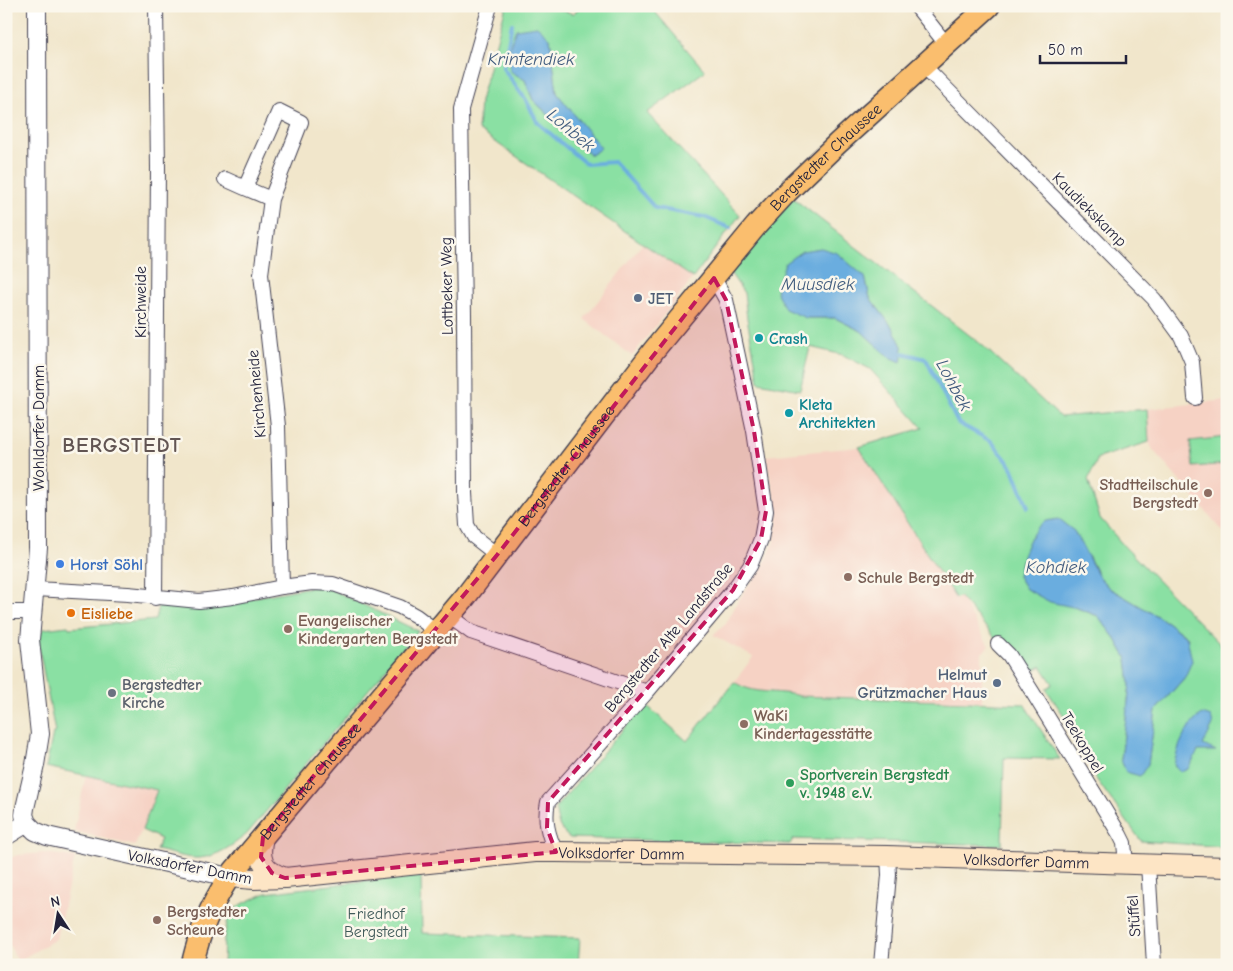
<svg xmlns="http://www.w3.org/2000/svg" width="1233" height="971" viewBox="0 0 1233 971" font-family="'Comic Neue',sans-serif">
	<rect width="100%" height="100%" fill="#fbf7ec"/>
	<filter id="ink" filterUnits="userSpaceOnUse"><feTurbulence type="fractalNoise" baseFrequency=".02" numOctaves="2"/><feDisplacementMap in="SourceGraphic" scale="10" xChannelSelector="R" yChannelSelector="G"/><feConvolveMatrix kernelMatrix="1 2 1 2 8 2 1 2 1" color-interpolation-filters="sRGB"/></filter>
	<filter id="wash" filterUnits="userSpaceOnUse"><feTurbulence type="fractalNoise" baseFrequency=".0096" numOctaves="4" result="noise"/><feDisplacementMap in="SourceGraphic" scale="20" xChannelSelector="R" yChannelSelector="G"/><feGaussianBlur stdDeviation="1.12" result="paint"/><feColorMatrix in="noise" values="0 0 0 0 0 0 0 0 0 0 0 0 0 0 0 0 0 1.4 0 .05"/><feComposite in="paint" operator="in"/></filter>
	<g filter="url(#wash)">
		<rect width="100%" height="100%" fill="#f1e6cb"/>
		<path fill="#f6d2c4" d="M 643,243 L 693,278 L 632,356 L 584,319 Z
			M 1227,400 L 1227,536 L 1153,450 L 1149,442 L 1147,409 Z
			M 859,447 L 956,598 L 959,595 L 989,646 L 982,653 L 982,702 L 799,696 L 790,694 L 749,690 L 734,682 L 753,657 L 713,635 L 726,624 L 738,601 L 767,559 L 774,541 L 778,514 L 766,456 Z
			M 86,775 L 158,790 L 135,846 L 74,831 Z
			M 43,853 L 75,857 L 56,939 L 18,961 L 6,939 L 6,859 L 18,855 Z"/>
		<path fill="#8ae0a3" stroke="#56816f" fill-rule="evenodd" d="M 506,6 L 553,6 L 573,14 L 581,6 L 650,6 L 705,71 L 647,113 L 740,215 L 693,278 L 478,130 L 480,101 ZM 550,38 L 557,93 L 600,148 L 591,155 L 533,100 L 525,80 Z
			M 789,195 L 982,345 L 1060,417 L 1147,409 L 1149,442 L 1098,458 L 1088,480 L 1100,518 L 1124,546 L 1222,646 L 1227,663 L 1227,847 L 1141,841 L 1094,776 L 1101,771 L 1046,689 L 1053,684 L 1041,666 L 1027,675 L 959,596 L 956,599 L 859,447 L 923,428 L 870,369 L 843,355 L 810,347 L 800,390 L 759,382 L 747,318 L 744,293 L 727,268 ZM 865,277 L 870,298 L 893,328 L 889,357 L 861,331 L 835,318 L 806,318 ZM 1089,557 L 1099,577 L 1109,588 L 1167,622 L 1188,638 L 1185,677 L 1156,710 L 1148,764 L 1121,760 L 1130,684 L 1127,659 L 1117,641 L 1098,616 L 1026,589 L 1018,576 L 1021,560 Z
			M 1227,437 L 1227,464 L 1193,467 L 1190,441 Z
			M 322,585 L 418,631 L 247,834 C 233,845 217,857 199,858 C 187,859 168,852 156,850 L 161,839 L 142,830 L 157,790 L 46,767 L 53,733 L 55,732 L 39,648 L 39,636 L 43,629 L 68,626 L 69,628 L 155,620 L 158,606 L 201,607 Z
			M 734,682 C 756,696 775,689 799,696 L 1024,704 L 1060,759 L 1004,758 L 1002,845 L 793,839 L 790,844 L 570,838 C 559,830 556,820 556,807 L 645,704 L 687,741 Z
			M 421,874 L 422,933 L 580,938 L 578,965 L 223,965 L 224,938 L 229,914 L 240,905 L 266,893 Z"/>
		<path fill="#6aaddf" stroke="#46688d" d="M 537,26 L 550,38 L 557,93 L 601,148 L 591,155 L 533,100 L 525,80 L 510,71 L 510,46 L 516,29 Z
			M 821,248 L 837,253 L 865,277 L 870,298 L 893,328 L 902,346 L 903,353 L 901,362 L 889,357 L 861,331 L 835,318 L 806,318 L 785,309 L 776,291 L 785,263 L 802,251 Z
			M 1058,519 L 1074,531 L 1099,577 L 1109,588 L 1167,622 L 1187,638 L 1192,661 L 1185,677 L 1156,710 L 1148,764 L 1140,776 L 1126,772 L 1121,760 L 1130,684 L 1127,659 L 1117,641 L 1098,616 L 1077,608 L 1050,602 L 1026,589 L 1018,576 C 1021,560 1030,528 1046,521 C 1050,520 1054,520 1058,519 Z
			M 1202,714 L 1211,717 L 1213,725 L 1203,745 L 1216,751 L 1198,751 L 1188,769 L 1181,772 L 1174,765 C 1178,746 1185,727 1202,714 Z"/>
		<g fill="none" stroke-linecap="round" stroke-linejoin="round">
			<path stroke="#6aaddf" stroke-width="4" d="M 512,24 L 503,68 L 526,100 L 538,123 L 586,164 L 614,162 L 655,208 L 704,217 L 730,228
				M 903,353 L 926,359 L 958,423 L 991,441 L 1012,467 L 1028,507"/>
		</g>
	</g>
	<g filter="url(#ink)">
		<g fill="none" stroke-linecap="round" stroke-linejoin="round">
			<g stroke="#413f51" stroke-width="16">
				<path id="minor" d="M 490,6 L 461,109 L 464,314 L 465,493 L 467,525 L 474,537 L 497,555
					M 916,6 L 946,44
					M 923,65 L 1154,299 L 1181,336 L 1192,362 L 1195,398
					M 279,111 L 301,122 L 271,199 L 245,188 Z
					M 225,179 L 245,188
					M 271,199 L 261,274 L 278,426 L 282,587
					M 35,589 L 128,594 L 199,601 L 233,597 L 282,587 L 312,583 L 333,584 L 400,607 L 416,616 L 436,631
					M 155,598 L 158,168 L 156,6
					M 6,612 L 33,612
					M 449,616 L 471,632 L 647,692
					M 998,644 L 1009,655 L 1033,693 L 1120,835 L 1124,843 L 1126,864
					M 556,852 C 548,835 544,820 548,802 L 647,692 L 733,590 L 750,566 L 761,539 L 766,511 L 754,431 L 726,300 L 714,278
					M 1148,864 L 1154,965
					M 881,965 L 889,875 L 888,856"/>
			</g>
			<g stroke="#413f51" stroke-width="20">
				<path id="tertiary" d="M 27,823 L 24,815 L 25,808 L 35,765 L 40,734 L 30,640 L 38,548 L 37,6
					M 27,823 L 35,831 L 47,836 L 229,877
					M 6,836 L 27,823"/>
			</g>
			<g stroke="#413f51" stroke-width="22">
				<g id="secondary">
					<path d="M 263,837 C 258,860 262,870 285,878"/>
					<path id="s1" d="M 229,877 L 254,879 L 285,878 L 535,852 L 556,852 L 888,856 L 1227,867"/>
				</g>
			</g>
			<g stroke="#413f51" stroke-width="24">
				<g id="primary">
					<path id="s2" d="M 192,965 C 201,928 209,909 229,877 L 466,596 L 654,350 L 756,226 L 787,192 L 838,143 L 989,6"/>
				</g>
			</g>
			<use href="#minor" stroke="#fff" stroke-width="14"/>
			<use href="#tertiary" stroke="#fff" stroke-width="18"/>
			<use href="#secondary" stroke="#fde5c5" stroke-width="20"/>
			<use href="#primary" stroke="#fabe6e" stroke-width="21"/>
		</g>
	</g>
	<path fill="#c2185b" fill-opacity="0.2" stroke="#c2185b" stroke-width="4" stroke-dasharray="10 6" stroke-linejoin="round" d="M 714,278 L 726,300 L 754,431 L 766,511 L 761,539 L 733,590 L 548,802 L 547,828 L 556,852 L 285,878 L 272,873 L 261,857 L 263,837 L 497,555 Z"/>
	<g fill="#5c6f8a" stroke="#fbf7ec" stroke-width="2">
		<circle cx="638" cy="298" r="5"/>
		<circle cx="997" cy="683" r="5"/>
	</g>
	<g fill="#0f9aa8" stroke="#fbf7ec" stroke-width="2">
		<circle cx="759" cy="338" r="5"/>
		<circle cx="789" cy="413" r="5"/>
	</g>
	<g fill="#8d6e63" stroke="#fbf7ec" stroke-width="2">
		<circle cx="1208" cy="493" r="5"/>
		<circle cx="848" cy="577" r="5"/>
		<circle cx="288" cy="629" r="5"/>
		<circle cx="744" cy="724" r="5"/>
		<circle cx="157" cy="920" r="5"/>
	</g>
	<circle fill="#3f7fe0" stroke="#fbf7ec" stroke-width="2" cx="60" cy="564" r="5"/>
	<circle fill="#e8710a" stroke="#fbf7ec" stroke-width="2" cx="71" cy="613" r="5"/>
	<circle fill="#6b7280" stroke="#fbf7ec" stroke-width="2" cx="112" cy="693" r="5"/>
	<circle fill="#2e9e5b" stroke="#fbf7ec" stroke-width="2" cx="790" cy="783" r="5"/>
	<g text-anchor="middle" stroke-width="5" stroke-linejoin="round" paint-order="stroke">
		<g font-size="16" fill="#22223b" stroke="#fbf7ec">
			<text dy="6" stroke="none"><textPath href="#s2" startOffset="1032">Bergstedter Chaussee</textPath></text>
			<text transform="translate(1090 209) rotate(45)" y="6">Kaudiekskamp</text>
			<text transform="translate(446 286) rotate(-91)" y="6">Lottbeker Weg</text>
			<text transform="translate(140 302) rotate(-90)" y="6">Kirchweide</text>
			<text transform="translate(256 394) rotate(-95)" y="6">Kirchenheide</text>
			<text transform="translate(38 428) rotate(-90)" y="6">Wohldorfer Damm</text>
			<text dy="6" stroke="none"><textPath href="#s2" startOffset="628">Bergstedter Chaussee</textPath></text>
			<text transform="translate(668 637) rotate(-50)" y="6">Bergstedter Alte Landstraße</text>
			<text transform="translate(1083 742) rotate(59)" y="6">Teekoppel</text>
			<text dy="6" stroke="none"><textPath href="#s2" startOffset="222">Bergstedter Chaussee</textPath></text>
			<text dy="6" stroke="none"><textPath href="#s1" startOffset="394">Volksdorfer Damm</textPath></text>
			<text dy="6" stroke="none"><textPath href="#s1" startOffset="799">Volksdorfer Damm</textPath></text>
			<text transform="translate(190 866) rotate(11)" y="6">Volksdorfer Damm</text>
			<text transform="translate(1133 916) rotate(-94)" y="6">Stüffel</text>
		</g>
		<g font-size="16" font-weight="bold" fill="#4e5e75" stroke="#fbf7ec" text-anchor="start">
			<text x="648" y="304">JET</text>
			<text x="987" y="680" text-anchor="end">Helmut<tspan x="987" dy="18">Grützmacher Haus</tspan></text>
		</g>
		<g font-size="16" font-weight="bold" fill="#0d838f" stroke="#fbf7ec" text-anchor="start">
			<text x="769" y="344">Crash</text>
			<text x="799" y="410">Kleta<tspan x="799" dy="18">Architekten</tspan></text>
		</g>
		<g font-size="16" font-weight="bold" fill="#785e54" stroke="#fbf7ec" text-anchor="start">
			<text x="1198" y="490" text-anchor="end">Stadtteilschule<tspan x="1198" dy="18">Bergstedt</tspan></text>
			<text x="858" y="583">Schule Bergstedt</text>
			<text x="298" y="626">Evangelischer<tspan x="298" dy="18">Kindergarten Bergstedt</tspan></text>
			<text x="754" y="721">WaKi<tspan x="754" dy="18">Kindertagesstätte</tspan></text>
			<text x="167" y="917">Bergstedter<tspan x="167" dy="18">Scheune</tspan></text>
		</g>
		<g font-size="16" font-weight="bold" fill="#366cbe" stroke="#fbf7ec" text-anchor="start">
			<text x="70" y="570">Horst Söhl</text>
		</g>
		<g font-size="16" font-weight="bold" fill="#c56008" stroke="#fbf7ec" text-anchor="start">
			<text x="81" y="619">Eisliebe</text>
		</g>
		<g font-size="16" font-weight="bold" fill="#5b616d" stroke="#fbf7ec" text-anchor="start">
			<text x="122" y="690">Bergstedter<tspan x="122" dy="18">Kirche</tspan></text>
		</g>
		<g font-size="16" font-weight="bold" fill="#27864d" stroke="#fbf7ec" text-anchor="start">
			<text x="800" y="780">Sportverein Bergstedt<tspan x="800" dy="18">v. 1948 e.V.</tspan></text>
		</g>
		<g font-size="16" fill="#415b5a" stroke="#fbf7ec">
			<text x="376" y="919">Friedhof<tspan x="376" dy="18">Bergstedt</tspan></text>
		</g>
		<g font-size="18" font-style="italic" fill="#3f5a7d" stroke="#fbf7ec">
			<text x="531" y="65">Krintendiek</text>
			<text transform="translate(571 130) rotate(40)" y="6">Lohbek</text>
			<text x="818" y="290">Muusdiek</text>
			<text transform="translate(954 385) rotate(62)" y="6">Lohbek</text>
			<text x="1056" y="573">Kohdiek</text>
		</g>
		<g font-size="21" font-weight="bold" letter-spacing="1" fill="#625553" stroke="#fbf7ec">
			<text x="122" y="452">BERGSTEDT</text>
		</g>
	</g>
	<rect width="1233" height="971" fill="none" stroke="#fbf7ec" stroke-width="25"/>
	<g transform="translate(58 914) rotate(348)" stroke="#fbf7ec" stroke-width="4" paint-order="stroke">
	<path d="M0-4L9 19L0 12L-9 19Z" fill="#22223b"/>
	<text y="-8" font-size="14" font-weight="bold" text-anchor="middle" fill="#22223b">N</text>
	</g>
	<path d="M1040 55v8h86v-8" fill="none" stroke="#22223b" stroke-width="2.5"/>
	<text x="1048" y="55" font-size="15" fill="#22223b" stroke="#fbf7ec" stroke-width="4" paint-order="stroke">50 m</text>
</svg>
